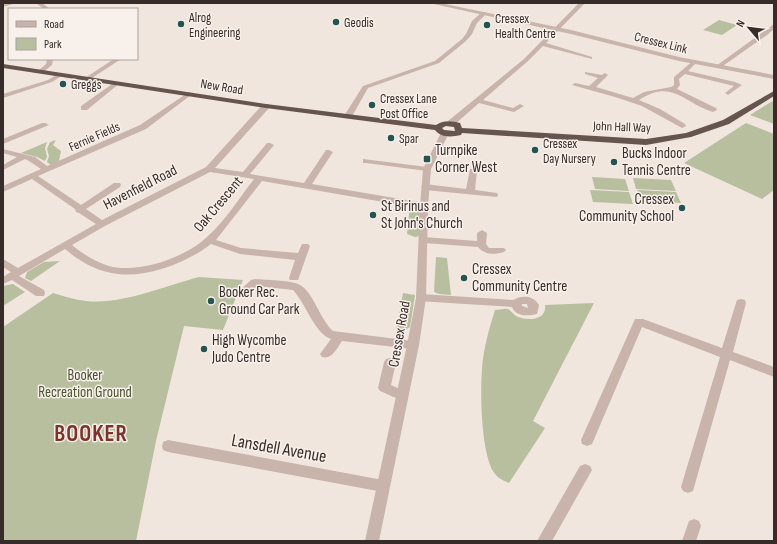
<svg xmlns="http://www.w3.org/2000/svg" width="777" height="544" viewBox="0 0 777 544" font-family="'Sofia Sans Condensed',sans-serif">
	<rect width="100%" height="100%" fill="#f1e6de"/>
	<path fill="#b7bf9f" d="M 719,20 L 737,25 L 722,35 L 703,30 Z
		M 774,101 L 774,124 L 750,115 L 771,102 Z
		M 746,123 L 774,134 L 774,190 L 762,199 L 684,163 Z
		M 56,140 L 53,145 L 61,151 L 59,161 L 51,165 L 47,162 L 49,156 L 47,149 L 50,142 Z
		M 47,142 L 45,148 L 47,157 L 45,161 L 37,157 L 21,153 Z
		M 592,177 L 625,179 L 629,191 L 595,189 Z
		M 633,178 L 671,180 L 676,191 L 636,189 Z
		M 590,190 L 629,192 L 633,204 L 593,202 Z
		M 637,190 L 676,192 L 681,203 L 641,201 Z
		M 410,205 L 419,208 L 421,210 L 420,236 L 415,237 L 407,234 Z
		M 436,257 L 447,258 L 451,295 L 439,294 L 434,292 Z
		M 60,261 L 31,281 L 25,278 L 27,272 L 44,262 Z
		M 199,277 L 243,280 L 223,330 L 184,326 L 156,441 L 136,541 L 3,541 L 3,327 L 53,293 C 64,296 75,300 86,301 C 121,305 165,286 199,277 Z
		M 13,284 L 25,292 L 3,306 L 3,286 Z
		M 403,293 L 415,295 L 410,327 L 395,336 Z
		M 594,303 L 533,421 L 545,428 L 509,483 C 505,481 499,479 496,475 C 481,460 480,392 482,370 C 483,350 489,329 495,310 C 498,310 505,308 508,309 C 511,311 514,315 518,317 C 529,321 547,320 545,305 Z"/>
	<g fill="none" stroke-linecap="round" stroke-linejoin="round">
		<path fill="#c8b4aa" fill-rule="evenodd" d="M 3,3 L 17,3 L 3,7 Z
			M 36,3 L 42,3 L 50,9 L 44,9 Z
			M 579,3 L 585,3 L 546,43 L 592,57 L 592,59 L 543,46 L 528,61 L 483,100 L 513,108 L 520,104 L 524,106 L 514,112 L 479,103 L 454,125 L 448,125 L 448,121 L 524,59 Z
			M 482,12 L 487,13 L 477,23 L 472,34 L 466,41 L 439,63 L 368,88 L 351,118 L 345,118 L 344,116 L 363,86 L 435,61 L 462,39 L 466,34 L 472,21 Z
			M 774,24 L 774,29 L 767,35 L 720,68 L 716,68 L 716,66 Z
			M 47,59 L 53,59 L 52,65 L 42,73 L 38,73 L 38,71 L 46,64 Z
			M 114,59 L 121,59 L 89,80 L 85,80 L 85,78 Z
			M 694,60 L 697,62 L 688,71 L 735,82 L 742,85 L 728,95 L 725,93 L 734,86 L 685,74 L 679,79 L 680,85 L 677,89 L 716,108 L 717,110 L 713,112 C 684,104 673,78 639,100 L 660,109 L 685,124 L 686,126 L 682,128 L 642,106 L 615,97 L 572,85 L 575,83 L 589,86 L 598,78 L 585,74 L 585,72 L 602,75 L 605,73 L 608,75 L 596,87 L 633,98 L 644,92 L 671,87 L 674,85 L 674,77 Z
			M 58,74 L 63,75 L 52,82 L 3,98 L 3,94 L 48,80 Z
			M 115,82 L 120,83 L 87,110 L 81,110 L 81,106 Z
			M 189,92 L 192,94 L 191,95 L 146,129 L 38,176 L 81,205 L 114,183 L 120,183 L 121,185 L 120,187 L 86,209 L 102,220 L 206,167 L 263,104 L 269,104 L 269,108 L 215,168 L 243,172 L 267,143 L 270,143 L 274,145 L 250,174 L 304,183 L 326,150 L 329,150 L 333,152 L 312,184 L 424,203 L 428,206 L 424,209 L 262,181 L 216,240 L 241,248 L 298,253 L 302,244 L 308,244 L 310,246 L 298,280 L 290,280 L 289,278 L 295,260 L 240,254 L 211,244 C 188,262 147,278 118,274 C 98,272 80,262 65,249 L 19,276 L 44,290 L 45,293 L 44,296 L 36,296 L 12,280 L 3,284 L 3,277 L 11,272 L 3,267 L 3,259 L 18,268 L 96,224 L 79,213 L 76,212 L 75,209 L 32,179 L 3,192 L 3,186 L 41,169 L 29,161 L 25,159 L 3,170 L 3,165 L 17,157 L 3,153 L 3,149 L 35,157 L 47,166 L 140,125 ZM 210,172 L 254,179 C 239,198 226,220 208,236 C 187,257 139,274 109,266 C 96,262 83,254 72,245 L 105,226 Z
			M 42,123 L 45,123 L 49,125 L 3,144 L 3,139 Z
			M 363,159 L 427,167 L 431,169 L 427,171 L 366,163 L 363,163 Z
			M 470,169 L 473,169 L 477,171 L 475,190 L 497,193 L 498,195 L 497,197 L 425,190 L 421,187 L 425,184 L 466,189 Z
			M 482,230 L 487,233 L 486,244 L 489,248 L 504,248 L 506,250 L 504,252 C 494,255 485,255 478,247 L 424,243 L 419,240 L 424,237 L 477,241 L 477,233 Z
			M 255,279 C 266,280 289,280 298,284 C 313,290 320,320 333,331 L 413,341 L 417,342 L 419,345 L 417,348 L 413,349 L 342,341 C 337,348 332,360 322,357 L 320,354 L 331,339 C 315,334 306,304 293,290 L 257,286 L 249,293 L 241,293 L 240,290 L 251,280 Z
			M 421,294 L 513,300 C 522,295 533,295 539,305 L 537,314 C 528,316 516,317 512,307 L 417,301 L 416,298 L 417,295 ZM 522,304 L 527,304 L 528,308 L 522,306 Z
			M 741,299 L 745,300 L 746,303 L 733,352 L 774,367 L 774,377 L 730,360 L 693,491 L 688,493 L 683,491 L 681,487 L 720,357 L 642,327 L 592,444 L 587,446 L 582,444 L 581,440 L 635,319 L 643,319 L 722,348 L 736,303 L 737,300 Z
			M 390,358 L 394,359 L 396,362 L 391,385 L 406,392 L 408,395 L 406,398 C 398,401 388,394 380,391 L 378,388 L 384,362 L 386,359 Z
			M 168,440 L 383,480 L 388,482 L 390,486 L 388,490 L 383,492 L 168,452 L 163,450 L 162,446 L 163,442 Z
			M 585,464 L 590,466 L 592,470 L 552,541 L 537,541 L 580,466 Z
			M 694,519 L 699,521 L 701,526 L 696,541 L 682,541 L 689,521 Z"/>
		<path fill="#c8b4aa" fill-rule="evenodd" d="M 429,3 L 440,3 L 571,30 L 679,57 L 774,75 L 774,79 L 679,61 L 571,34 Z
			M 442,131 L 448,131 L 449,133 L 431,169 L 428,206 L 426,298 L 419,345 L 379,541 L 365,541 L 407,345 L 416,298 L 420,206 L 423,169 Z"/>
		<path fill="#66544e" fill-rule="evenodd" d="M 3,64 L 266,104 L 436,125 C 444,120 451,121 460,123 L 462,128 L 646,139 L 686,133 L 723,120 L 774,91 L 774,96 L 729,124 L 691,137 L 646,145 L 462,133 L 461,135 C 452,137 441,138 435,130 L 266,108 L 3,68 ZM 446,126 L 454,127 L 455,131 L 444,130 L 442,128 Z"/>
	</g>
	<g fill="#225552" stroke="#f8f0ea" stroke-width="1.5">
		<circle cx="336" cy="22" r="4"/>
		<circle cx="181" cy="24" r="4"/>
		<circle cx="487" cy="25" r="4"/>
		<circle cx="63" cy="84" r="4"/>
		<circle cx="372" cy="105" r="4"/>
		<circle cx="391" cy="138" r="4"/>
		<circle cx="535" cy="150" r="4"/>
		<rect x="423" y="155" width="8" height="8" rx="2"/>
		<circle cx="614" cy="162" r="4"/>
		<circle cx="682" cy="208" r="4"/>
		<circle cx="373" cy="215" r="4"/>
		<circle cx="464" cy="278" r="4"/>
		<circle cx="211" cy="301" r="4"/>
		<circle cx="204" cy="349" r="4"/>
	</g>
	<g text-anchor="middle" stroke-width="3" stroke-linejoin="round" paint-order="stroke">
		<g font-size="13" fill="#362c29" stroke="#f8f0ea" text-anchor="start">
			<text x="189" y="22">Alrog<tspan x="189" dy="15">Engineering</tspan></text>
			<text x="495" y="23">Cressex<tspan x="495" dy="15">Health Centre</tspan></text>
			<text x="344" y="27">Geodis</text>
			<text x="71" y="89">Greggs</text>
			<text x="380" y="103">Cressex Lane<tspan x="380" dy="15">Post Office</tspan></text>
			<text x="399" y="143">Spar</text>
			<text x="543" y="148">Cressex<tspan x="543" dy="15">Day Nursery</tspan></text>
		</g>
		<g font-size="13" fill="#362c29" stroke="#f8f0ea">
			<text transform="translate(661 42) rotate(14)" y="5">Cressex Link</text>
			<text transform="translate(222 86) rotate(9)" y="5">New Road</text>
			<text transform="translate(622 126) rotate(2)" y="5">John Hall Way</text>
			<text transform="translate(94 136) rotate(-24)" y="5">Fernie Fields</text>
		</g>
		<g font-size="15" fill="#362c29" stroke="#f8f0ea" text-anchor="start">
			<text x="435" y="155">Turnpike<tspan x="435" dy="17">Corner West</tspan></text>
			<text x="622" y="158">Bucks Indoor<tspan x="622" dy="17">Tennis Centre</tspan></text>
			<text x="674" y="204" text-anchor="end">Cressex<tspan x="674" dy="17">Community School</tspan></text>
			<text x="381" y="211">St Birinus and<tspan x="381" dy="17">St John's Church</tspan></text>
			<text x="472" y="274">Cressex<tspan x="472" dy="17">Community Centre</tspan></text>
			<text x="219" y="297">Booker Rec.<tspan x="219" dy="17">Ground Car Park</tspan></text>
			<text x="212" y="345">High Wycombe<tspan x="212" dy="17">Judo Centre</tspan></text>
		</g>
		<g font-size="15" fill="#362c29" stroke="#f8f0ea">
			<text transform="translate(140 187) rotate(-27)" y="5">Havenfield Road</text>
			<text transform="translate(218 204) rotate(-50)" y="5">Oak Crescent</text>
			<text transform="translate(399 334) rotate(-80)" y="5">Cressex Road</text>
		</g>
		<g font-size="15" fill="#49522f" stroke="#f8f0ea">
			<text x="85" y="380">Booker<tspan x="85" dy="17">Recreation Ground</tspan></text>
		</g>
		<g font-size="18" fill="#362c29" stroke="#f8f0ea">
			<text transform="translate(279 448) rotate(10)" y="6">Lansdell Avenue</text>
		</g>
		<g font-size="23" font-weight="bold" letter-spacing="1" fill="#7f3328" stroke="#f8f0ea">
			<text x="91" y="441">BOOKER</text>
		</g>
	</g>
	<rect width="777" height="544" fill="none" stroke="#362c29" stroke-width="8"/>
	<rect x="8" y="8" width="130" height="52" fill="#f8f0ea" stroke="#aaa29d"/>
	<rect x="16" y="21" width="20" height="6" fill="#c8b4aa" stroke="#aaa29d"/>
	<text x="44" y="28" font-size="12" fill="#362c29">Road</text>
	<rect x="16" y="38" width="20" height="12" fill="#b7bf9f" stroke="#aaa29d"/>
	<text x="44" y="48" font-size="12" fill="#362c29">Park</text>
	<g transform="translate(749 28) rotate(298)" stroke="#f8f0ea" stroke-width="3" paint-order="stroke">
	<path d="M0-3L7 15L0 10L-7 15Z" fill="#362c29"/>
	<text y="-6" font-size="11" font-weight="bold" text-anchor="middle" fill="#362c29">N</text>
	</g>
</svg>
